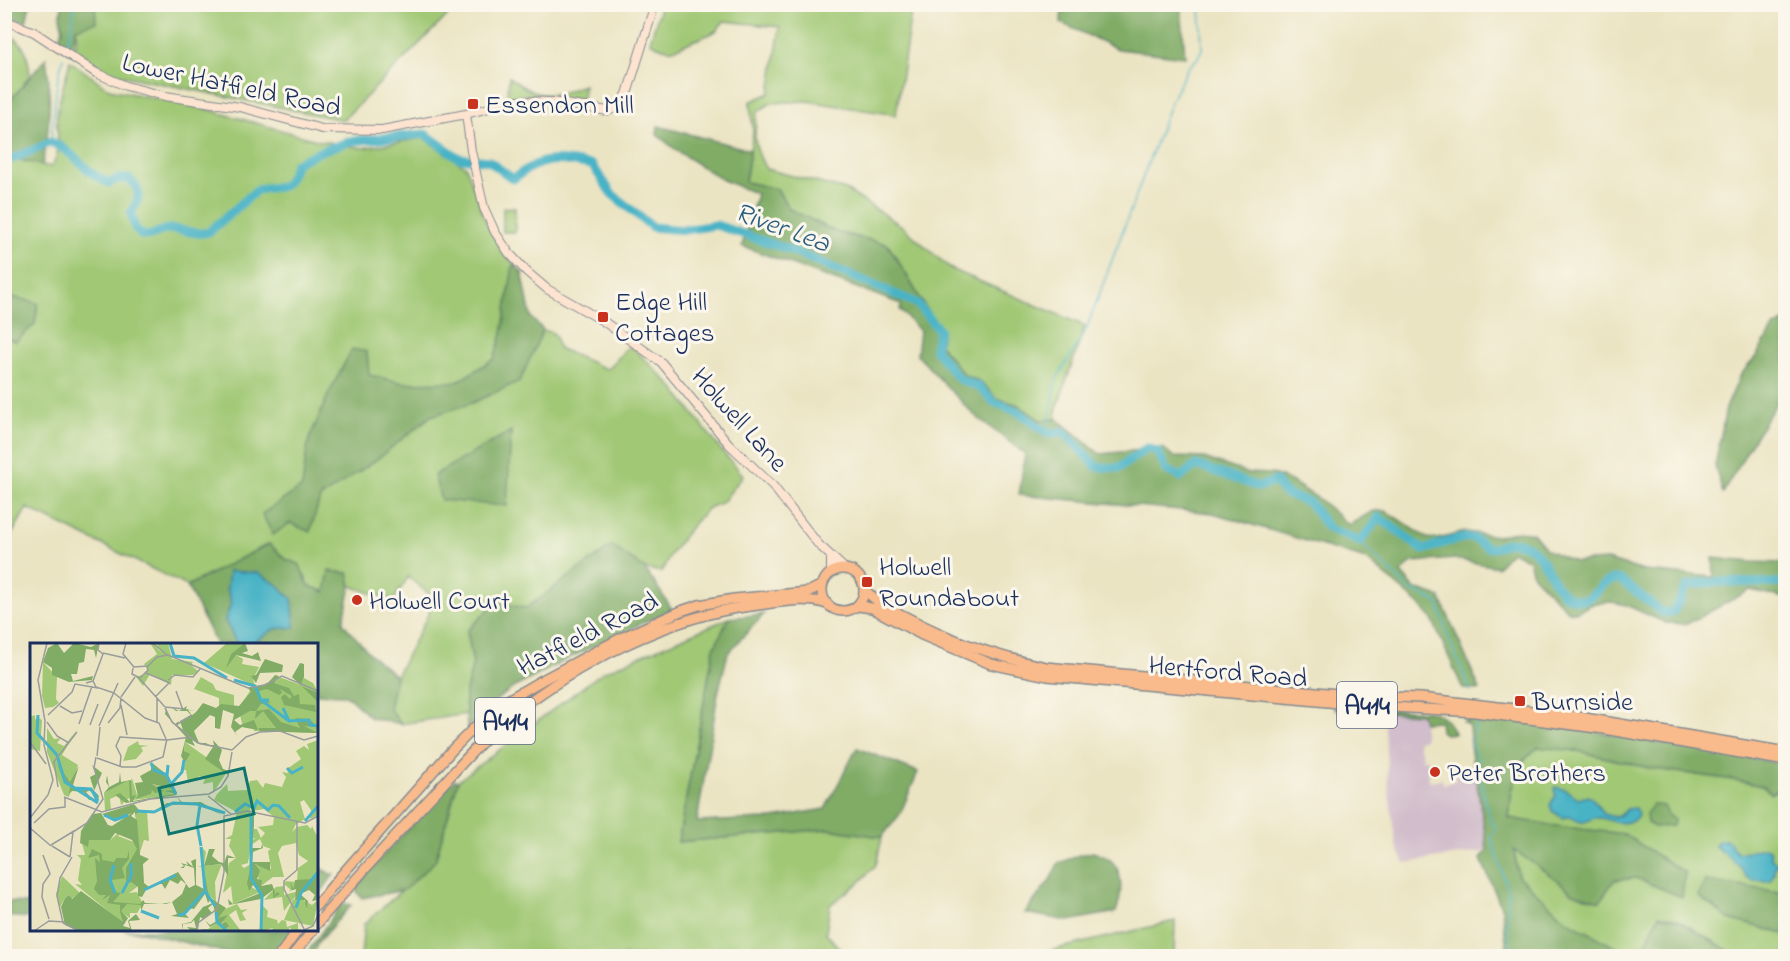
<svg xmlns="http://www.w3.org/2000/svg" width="1790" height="961" viewBox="0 0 1790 961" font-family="'Indie Flower',sans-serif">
	<rect width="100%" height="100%" fill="#fbf7ec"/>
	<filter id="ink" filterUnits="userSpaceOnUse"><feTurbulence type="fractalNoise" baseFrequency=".0167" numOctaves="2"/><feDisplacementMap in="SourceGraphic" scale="12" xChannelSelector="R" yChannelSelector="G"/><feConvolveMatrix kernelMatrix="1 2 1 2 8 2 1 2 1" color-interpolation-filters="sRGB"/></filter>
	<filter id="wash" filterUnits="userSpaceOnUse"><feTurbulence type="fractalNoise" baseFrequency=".008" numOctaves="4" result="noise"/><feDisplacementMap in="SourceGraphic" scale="24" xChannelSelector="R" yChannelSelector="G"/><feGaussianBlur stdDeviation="1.35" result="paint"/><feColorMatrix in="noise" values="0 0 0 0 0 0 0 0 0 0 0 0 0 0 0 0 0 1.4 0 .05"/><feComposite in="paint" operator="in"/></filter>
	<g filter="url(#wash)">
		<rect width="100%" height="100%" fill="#ebe4c3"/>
		<path fill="#d1bdcb" d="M 1384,713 L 1422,714 L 1425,739 L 1418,741 L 1419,749 L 1421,749 L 1422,759 L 1428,759 L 1429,781 L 1442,779 L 1443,784 L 1449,783 L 1456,780 L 1456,772 L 1474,769 L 1483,814 L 1487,851 L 1405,863 L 1396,845 L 1388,785 Z"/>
		<path fill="#a0c874" stroke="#5e7c69" stroke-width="1.5" d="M 77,5 L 456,5 L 452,11 L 343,120 L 114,74 L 76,51 Z
			M 661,5 L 912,5 L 896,115 L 807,101 L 771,103 L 757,112 C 754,138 753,146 766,169 L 846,190 L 902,226 L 951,269 L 1085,326 L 1056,411 L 1057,419 L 1040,420 L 1018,405 L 996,398 L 981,382 L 964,375 L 940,345 L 942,334 C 922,304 907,273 887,244 L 836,232 L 789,209 L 777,189 L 745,182 L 753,132 L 750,102 L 770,93 L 780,27 L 724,21 C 713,36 714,32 698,39 C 674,47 676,56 650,42 Z
			M 5,32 C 26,43 28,53 30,75 L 16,94 L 5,103 Z
			M 70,61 L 109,89 L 199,107 L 316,140 L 363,148 L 423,138 L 466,167 L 487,225 L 504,254 L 522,272 L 531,318 L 543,330 L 553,333 L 556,337 L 558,348 L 606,369 C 618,365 619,350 631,346 L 672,386 L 721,450 L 743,475 L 723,502 L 708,508 L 690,528 L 670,555 L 662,572 L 645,569 L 612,546 L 526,609 L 467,631 L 473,663 L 465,695 L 466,714 L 401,724 L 389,708 L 396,676 L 429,613 L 429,594 L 408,577 L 393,601 L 351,586 L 348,573 L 326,592 L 309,586 L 299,564 L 287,560 L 269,544 L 187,586 L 27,508 L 5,546 L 5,159 L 11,158 L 51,167 C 63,151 56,136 57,117 C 58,99 66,79 70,61 Z
			M 509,77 C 540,100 549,98 584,85 L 582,101 L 524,95 L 507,98 Z
			M 515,207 L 515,232 L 503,232 L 503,208 Z
			M 729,618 L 714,648 L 678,842 L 828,829 L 882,837 L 876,865 L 860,882 L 830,905 L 826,933 L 840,949 L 851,956 L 361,956 L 364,924 L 435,861 L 458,781 L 603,672 Z
			M 1538,747 L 1578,751 L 1649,768 L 1734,780 L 1762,786 L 1771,793 L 1780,788 L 1785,788 L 1785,893 L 1705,881 L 1729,919 L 1785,934 L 1785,956 L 1737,956 L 1678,920 L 1629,956 L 1566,920 L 1518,876 L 1514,850 L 1556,879 L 1573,893 L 1614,880 L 1636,878 L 1681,896 L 1548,825 L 1509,818 L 1512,791 L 1521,763 Z
			M 1175,921 L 1174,956 L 1035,956 L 1057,949 Z"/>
		<path fill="#80ac66" stroke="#4e6e62" stroke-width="1.5" d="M 5,4 L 30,5 L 26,22 L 5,15 Z
			M 62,5 L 95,5 L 96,22 L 76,28 L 71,54 L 57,43 L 63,29 L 60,17 Z
			M 1062,5 L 1181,5 L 1185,57 L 1118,49 L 1061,23 Z
			M 46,58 C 52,94 50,130 42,165 L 11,158 L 5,159 L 5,103 L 16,94 Z
			M 658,126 L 750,150 L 745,182 L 777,189 L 789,209 L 836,232 L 887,244 C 907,273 922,305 942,334 L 940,345 L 964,375 L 981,382 L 996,398 L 1018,405 L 1040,420 L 1057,419 L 1100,454 L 1163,448 L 1174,457 L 1204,458 L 1247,473 L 1272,474 L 1289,480 L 1319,499 L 1349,525 L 1373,511 L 1386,511 L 1427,538 L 1438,539 L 1465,532 L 1498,536 L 1518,531 L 1533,533 L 1547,550 L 1575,562 L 1607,560 L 1644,571 L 1714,577 L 1713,558 L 1751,562 L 1785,563 L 1785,598 L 1750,590 L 1687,624 L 1666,623 L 1626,605 L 1612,602 L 1595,603 L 1576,612 L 1568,611 L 1533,575 L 1529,560 L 1512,551 L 1497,567 L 1455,559 L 1412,562 L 1401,573 L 1415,589 L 1440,597 L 1480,690 L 1463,689 L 1432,619 L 1419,604 L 1366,559 L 1213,513 L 1019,495 L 1025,454 L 973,414 L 917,355 L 920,331 L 900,310 L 901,304 L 742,246 L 757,194 L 723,180 L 680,153 L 657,135 Z
			M 513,265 L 522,272 L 531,318 L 543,330 L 520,381 L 472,403 L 431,416 L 376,460 L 320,498 L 310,532 L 290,523 L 273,535 L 262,514 L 302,487 L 308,442 L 328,395 L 352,349 L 367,352 L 369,375 L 405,383 L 457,382 L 494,359 L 502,334 Z
			M 8,296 L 38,303 L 35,324 L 15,342 L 5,336 L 5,314 Z
			M 1785,321 L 1785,389 L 1754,439 L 1723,493 L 1715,466 L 1726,408 L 1740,376 L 1757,355 L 1773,328 Z
			M 511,431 L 507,506 L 441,500 L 434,475 Z
			M 269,544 L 287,560 L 299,564 L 309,586 L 325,592 L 329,571 L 348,573 L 351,586 L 343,623 L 370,654 L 396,676 L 389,708 L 401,724 L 371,718 L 346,695 L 317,694 L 316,644 L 251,644 L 274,629 L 227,589 L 231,603 L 225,620 L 237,644 L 216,644 L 187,586 Z
			M 612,546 L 645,569 L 672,609 L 571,657 L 513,688 L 491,704 L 467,727 L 465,695 L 473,663 L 467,631 L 496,602 L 526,608 Z
			M 764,614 L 728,653 L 718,693 L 697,822 L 767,819 L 825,809 L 857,748 L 918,772 L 900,814 L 882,837 L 828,829 L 678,842 L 714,648 L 729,618 Z
			M 1335,706 L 1429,711 C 1443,715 1448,719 1454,733 L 1445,734 L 1441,731 L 1440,721 L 1423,722 L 1421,714 L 1334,709 Z
			M 1471,717 L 1562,726 L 1785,764 L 1785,788 L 1780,788 L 1772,793 L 1762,786 L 1734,780 L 1649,768 L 1578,751 L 1538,747 L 1521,763 L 1512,791 L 1509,818 L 1548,825 L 1624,834 L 1685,873 L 1682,897 L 1636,878 L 1614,880 L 1600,901 L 1573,893 L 1556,879 L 1514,850 L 1518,876 L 1566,920 L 1629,955 L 1646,943 L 1659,915 L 1678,920 L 1737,956 L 1508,956 L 1502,909 L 1481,859 L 1487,851 C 1484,818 1477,785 1471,752 C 1469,743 1471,733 1468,724 L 1463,722 Z
			M 454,780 L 458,781 L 435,861 L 404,890 L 362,898 L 355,890 L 375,864 Z
			M 1653,805 L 1664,806 L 1668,815 L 1674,820 L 1673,826 L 1654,827 L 1647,823 L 1646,814 Z
			M 1093,852 C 1098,854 1103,855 1107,858 C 1125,868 1122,896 1116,912 L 1068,921 L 1025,913 L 1050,880 L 1058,864 L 1076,856 Z
			M 316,865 L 330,874 L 334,874 L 317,898 Z
			M 1705,881 L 1785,893 L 1785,934 L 1729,919 L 1698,896 Z
			M 5,901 L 31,904 L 31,918 L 5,916 Z
			M 342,903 L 351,905 L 318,942 L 313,956 L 307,956 L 309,950 Z
			M 124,930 L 294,930 L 275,956 L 239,956 L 143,932 Z"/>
		<path fill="#48b3c6" stroke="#327192" stroke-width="1.5" d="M 229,571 L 258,573 L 278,585 L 292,599 L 295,627 L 274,629 L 251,644 L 237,644 L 225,620 L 231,603 L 227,589 Z
			M 1555,787 L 1566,790 L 1578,799 L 1588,796 L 1594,800 L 1603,814 C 1614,817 1619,819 1627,809 L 1635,808 L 1638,814 L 1636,819 C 1616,829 1606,815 1594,818 C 1589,819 1587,823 1581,822 C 1573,820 1572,815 1563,818 L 1552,811 L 1550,805 L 1556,795 L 1554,790 Z
			M 1725,840 L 1730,842 L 1733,849 L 1738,853 L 1764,848 L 1770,850 L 1772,859 L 1777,863 L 1774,869 L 1774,874 L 1770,881 L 1752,880 L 1745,876 L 1740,867 L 1715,846 L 1718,841 Z"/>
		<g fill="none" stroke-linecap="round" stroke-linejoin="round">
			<path stroke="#48b3c6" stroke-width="1.5" d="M 66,47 L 73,20 L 74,4
				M 51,142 L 57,83 L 63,58
				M 1047,433 L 1056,380 L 1086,330 L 1172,99 L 1188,67 L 1197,59 L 1202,49 L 1200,4
				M 1360,542 L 1409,589 L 1438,603 L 1449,639 L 1471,691
				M 1477,719 L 1471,746 L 1478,759 L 1477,770 L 1481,778 L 1484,799 L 1492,824 L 1497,829 L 1491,836 L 1508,892 L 1507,927 L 1510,946 L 1515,956"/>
			<path stroke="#48b3c6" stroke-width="9" d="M 4,161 L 15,158 L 51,142 C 74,151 86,174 109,183 L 117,179 L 129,179 C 143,190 139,199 131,213 L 135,228 L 141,235 C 156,238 158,229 170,229 C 184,229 195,236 209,232 L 257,190 C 286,183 283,196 296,163 L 321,151 L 351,141 L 425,134 L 459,158 L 489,161 L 513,179 C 544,155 556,159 592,165 L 612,194 L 652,227 L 684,230 L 716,225 L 790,250 L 916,303 L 939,330 L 935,349 L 959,379 L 979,387 L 994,402 L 1019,412 L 1047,433 L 1064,432 L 1097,467 L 1119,468 L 1147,448 L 1158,452 L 1166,470 L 1181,477 L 1196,465 L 1259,487 L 1275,481 L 1284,493 L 1310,503 L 1328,528 L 1360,542 L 1379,517 L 1423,550 C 1435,547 1459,536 1472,538 C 1480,540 1484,548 1492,548 C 1497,548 1501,544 1506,543 C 1514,541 1525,544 1532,549 C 1552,564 1551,598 1581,600 C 1596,601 1599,578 1619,579 L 1662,612 L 1668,613 L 1674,611 L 1687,586 C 1719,578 1753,585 1786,583"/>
		</g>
	</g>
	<g filter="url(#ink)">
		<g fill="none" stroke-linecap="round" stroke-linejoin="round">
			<g stroke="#838a90" stroke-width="10">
				<path id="secondary" d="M 4,20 L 34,32 L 96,73 L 126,86 L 165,96 L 240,107 L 322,129 L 382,130 L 466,114 L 515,101 L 553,102 L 608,111 L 619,106 L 627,94 L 655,4
					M 466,114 L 471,151 L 484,208 L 495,232 L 509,253 L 527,272 L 547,289 L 603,321 L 661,362 L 729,444 L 773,486 L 818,544 L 845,569
					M 831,557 L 831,573"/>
			</g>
			<g stroke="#838a90" stroke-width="12">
				<path id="trunk" d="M822 590a21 21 0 1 1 42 0a21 21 0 1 1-42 0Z
					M 865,590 C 877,603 892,610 908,618 C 952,641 997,657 1046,667 L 1360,696 L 1421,698 L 1567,715 L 1786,752
					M 858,606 L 872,608 L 922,635 L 991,664 L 1047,676 L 1360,705 L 1475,712 L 1604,729 L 1786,761
					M 316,906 L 338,879 L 452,750 L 487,715 L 506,701 L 544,679 L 623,637 L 681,611 L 699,605 L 734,599 L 808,592 L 822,585
					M 316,925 C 354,880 393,838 432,796 C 458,768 483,738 512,715 C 576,664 669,616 751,606 C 774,603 805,596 827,604
					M 279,956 L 298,930
					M 292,956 L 313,930"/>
			</g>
			<use href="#secondary" stroke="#fde4d1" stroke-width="8"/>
			<use href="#trunk" stroke="#fabb8c" stroke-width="9"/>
		</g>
	</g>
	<g fill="#c8321e" stroke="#fbf7ec" stroke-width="2">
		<rect x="467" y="98" width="12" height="12" rx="3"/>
		<rect x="597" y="311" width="12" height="12" rx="3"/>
		<rect x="861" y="576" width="12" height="12" rx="3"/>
		<circle cx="357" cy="600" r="6"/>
		<rect x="1514" y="695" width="12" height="12" rx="3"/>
		<circle cx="1435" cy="772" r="6"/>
	</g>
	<g text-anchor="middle" stroke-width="6" stroke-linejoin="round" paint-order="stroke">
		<g fill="#fbf7ec" stroke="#5e6b89" stroke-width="1.5">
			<rect x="1337" y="682" width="60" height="46" rx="4.5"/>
			<rect x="475" y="698" width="60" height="46" rx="4.5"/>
		</g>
		<g font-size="26" font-weight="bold" fill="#1b2f5e">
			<text x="1367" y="714">A414</text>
			<text x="505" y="730">A414</text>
		</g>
		<g font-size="27" fill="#1b2f5e" stroke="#fbf7ec">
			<text transform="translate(232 84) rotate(12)" y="9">Lower Hatfield Road</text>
			<text transform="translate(740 419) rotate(48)" y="9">Holwell Lane</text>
			<text transform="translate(587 633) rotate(-27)" y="9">Hatfield Road</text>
			<text transform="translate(1228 671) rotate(5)" y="9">Hertford Road</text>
		</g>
		<g font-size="27" fill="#1b2f5e" stroke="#fbf7ec" text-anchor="start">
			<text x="485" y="113">Essendon Mill</text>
			<text x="615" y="310">Edge Hill<tspan x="615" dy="31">Cottages</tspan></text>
			<text x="879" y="575">Holwell<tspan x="879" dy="31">Roundabout</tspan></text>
			<text x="369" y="609">Holwell Court</text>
			<text x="1532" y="710">Burnside</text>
			<text x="1447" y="781">Peter Brothers</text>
		</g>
		<g font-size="28" font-style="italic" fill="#2b5d82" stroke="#fbf7ec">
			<text transform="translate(783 226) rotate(20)" y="10">River Lea</text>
		</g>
	</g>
	<g transform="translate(30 643)">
		<rect width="288" height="288" fill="#ebe4c3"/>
		<path d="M 120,0 L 123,0 L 131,9 L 127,1 L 138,0 L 142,16 L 163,19 L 161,22 L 168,28 L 163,32 L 142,32 L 141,42 L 120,31 L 113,43 L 106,34 L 115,31 L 118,27 L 114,21 L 127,11 ZM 197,0 L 215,0 L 197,20 L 206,12 L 213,16 L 212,21 L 229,24 L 223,36 L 225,43 L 174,20 ZM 13,19 L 27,34 L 26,56 L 29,60 L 23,64 L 15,65 L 12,53 ZM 171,34 L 183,41 L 186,47 L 204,52 L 204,63 L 189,63 L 189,55 L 164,46 ZM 249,34 L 271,42 L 274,35 L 283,40 L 288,49 L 288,90 L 224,88 L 224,85 L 213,84 L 210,72 L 205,70 L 220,48 ZM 5,72 L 5,77 L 7,74 L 12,77 L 10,108 L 0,106 L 0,74 ZM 17,85 L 24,96 L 31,95 L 27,100 L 34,103 L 47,87 L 32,112 L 48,122 L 39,154 L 34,152 L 17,109 ZM 288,97 L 288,172 L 280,176 L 281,167 L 274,157 L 270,159 L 275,176 L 266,181 L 262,189 L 267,184 L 277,182 L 281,186 L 282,183 L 288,195 L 288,227 L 279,241 L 283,243 L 261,247 L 254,241 L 256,238 L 267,239 L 268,225 L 278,218 L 269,212 L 266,200 L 252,203 L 248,210 L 254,234 L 243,234 L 231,243 L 224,221 L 241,226 L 238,208 L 241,206 L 233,203 L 230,196 L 221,202 L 218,220 L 211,222 L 214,225 L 221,221 L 218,242 L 230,249 L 203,261 L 201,243 L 193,250 L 199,220 L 206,215 L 199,203 L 201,196 L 195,196 L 202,192 L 207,169 L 184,157 L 187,151 L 197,141 L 198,148 L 217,147 L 220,138 L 227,137 L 233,145 L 235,140 L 252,144 L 256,134 L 252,129 L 258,130 L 257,126 L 271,116 L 266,108 L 274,103 L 279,107 L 277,101 ZM 224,163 L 222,168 L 234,166 L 244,174 L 243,182 L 228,184 L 235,190 L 231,195 L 227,186 L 222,186 L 222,196 L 226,195 L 221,198 L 220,164 ZM 108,98 L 109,102 L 119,103 L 111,104 L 113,108 L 106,116 L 93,118 L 98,104 ZM 155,99 L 197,129 L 183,150 L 183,139 L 173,141 L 175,136 L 170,133 L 158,140 L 156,127 L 152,127 L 159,112 L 154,108 ZM 102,135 L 107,152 L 117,143 L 107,155 L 122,147 L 132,146 L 122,141 L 140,145 L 143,147 L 138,149 L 144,152 L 102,157 L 99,155 L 91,162 L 89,152 L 80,156 L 81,167 L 75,167 L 74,150 L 93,139 L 99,137 L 100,141 ZM 109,168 L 117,168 L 119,198 L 114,197 L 110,209 L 107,244 L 99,250 L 107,249 L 113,261 L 107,270 L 100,270 L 100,275 L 91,269 L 96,275 L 94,281 L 45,241 L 52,242 L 48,237 L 51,216 L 47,212 L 55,212 L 52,200 L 58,203 L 58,197 L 80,197 L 93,186 L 88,193 L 109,201 L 105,172 ZM 172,204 L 176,209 L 174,223 L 192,221 L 185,239 L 186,259 L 175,248 L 172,224 L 167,223 L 172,223 ZM 32,233 L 50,250 L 41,256 L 39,252 L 35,255 L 30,264 L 26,251 ZM 254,243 L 254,252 L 269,248 L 263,257 L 270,255 L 282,262 L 288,257 L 283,283 L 254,277 L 263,256 L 254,268 L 252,254 L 234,257 L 246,244 ZM 207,261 L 211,267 L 218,266 L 212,270 L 216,277 L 210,278 L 206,267 L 199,272 L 211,288 L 175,288 L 187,280 L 192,283 L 194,275 L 188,275 L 188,269 ZM 233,263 L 238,268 L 237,274 L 247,277 L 248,281 L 252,277 L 256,278 L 257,284 L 268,280 L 268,286 L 274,288 L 262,288 L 260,284 L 258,288 L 241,288 L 243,285 L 231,288 Z" fill="#a0c874" fill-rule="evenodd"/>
		<path d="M 27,0 L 34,10 L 44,0 L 61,4 L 69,0 L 66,15 L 64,7 L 56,6 L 54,19 L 49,20 L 47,31 L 41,31 L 43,38 L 63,33 L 62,37 L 39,39 L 22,32 L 22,25 L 13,19 L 18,5 ZM 215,0 L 218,8 L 212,10 L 222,13 L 228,9 L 231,18 L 206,12 L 196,25 L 201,11 ZM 235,16 L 253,22 L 252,29 L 230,30 L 226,40 L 221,33 L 226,32 ZM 270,20 L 274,21 L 274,34 L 271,43 L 286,49 L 288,59 L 262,34 ZM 245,32 L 249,33 L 244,40 L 259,45 L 264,53 L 269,51 L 270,61 L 285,62 L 286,69 L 254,62 L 251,54 L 255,51 L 260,56 L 262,53 L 250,46 L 252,50 L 249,52 L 237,46 L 229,48 L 232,57 L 242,59 L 231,61 L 226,68 L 239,66 L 251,79 L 270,85 L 265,75 L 279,76 L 288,84 L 274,83 L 288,90 L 229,88 L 229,85 L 246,85 L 233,68 L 225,76 L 226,68 L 220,68 L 204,77 L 210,82 L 224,77 L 228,87 L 212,84 L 205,89 L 208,94 L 201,84 L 204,71 L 193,67 L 190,86 L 185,85 L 185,74 L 180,72 L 164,88 L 169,100 L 176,100 L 179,102 L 184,102 L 183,97 L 192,107 L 189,117 L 193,126 L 199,128 L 199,129 L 198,132 L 175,116 L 183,104 L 169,101 L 162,97 L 165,103 L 155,99 L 154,108 L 160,111 L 155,120 L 151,113 L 156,94 L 135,71 L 136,65 L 138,64 L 140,65 L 136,65 L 140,75 L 145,81 L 149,78 L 147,82 L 153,87 L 150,78 L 161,72 L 157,68 L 146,68 L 141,64 L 149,68 L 157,63 L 156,66 L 165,68 L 158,67 L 161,71 L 161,73 L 166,69 L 173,60 L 186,65 L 191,61 L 209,63 L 221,49 L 218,45 L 237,41 ZM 121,119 L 136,131 L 147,152 L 96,160 L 85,152 L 90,150 L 100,159 L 99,137 L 74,150 L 79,144 L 76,139 L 77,132 L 79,144 L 89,139 L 90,129 L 91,139 L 101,137 L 102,153 L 106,152 L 103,158 L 144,151 L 135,148 L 143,147 L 140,145 L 122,141 L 134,148 L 125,150 L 122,147 L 121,151 L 105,156 L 108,153 L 105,140 L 113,139 L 110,133 L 121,127 ZM 27,120 L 40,139 L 49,123 L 43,142 L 47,145 L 64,147 L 60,134 L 66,131 L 62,122 L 72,130 L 64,148 L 69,153 L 67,161 L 61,147 L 56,149 L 62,156 L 59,157 L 54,149 L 42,148 L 39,151 L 40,143 L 34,139 ZM 147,154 L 153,160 L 171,159 L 192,172 L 173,163 L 155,161 L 137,162 L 125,169 L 110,168 L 105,172 L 105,169 L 101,173 L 107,177 L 110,212 L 119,216 L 113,221 L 114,240 L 119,244 L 148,229 L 159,245 L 165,242 L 164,225 L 155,222 L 154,225 L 150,225 L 154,223 L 151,220 L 158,222 L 156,218 L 163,224 L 161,218 L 166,216 L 166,242 L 174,246 L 173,236 L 175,233 L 179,254 L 196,265 L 188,275 L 198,272 L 191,281 L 196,279 L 199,283 L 195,286 L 187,280 L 180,284 L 175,277 L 180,282 L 187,278 L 183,261 L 178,265 L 182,270 L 173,276 L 170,274 L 168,287 L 178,286 L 175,288 L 161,288 L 157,284 L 166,285 L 164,277 L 161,280 L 153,281 L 152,288 L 152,281 L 161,279 L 173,264 L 183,260 L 180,257 L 178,260 L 175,251 L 164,266 L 158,265 L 155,271 L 159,275 L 141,273 L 147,271 L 142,259 L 136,261 L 140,270 L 136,261 L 114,261 L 111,268 L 111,262 L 97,261 L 91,268 L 98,275 L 93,283 L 100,285 L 98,278 L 99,277 L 106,271 L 110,277 L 99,278 L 102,288 L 49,288 L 35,282 L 31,264 L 35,255 L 39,252 L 42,256 L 51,248 L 93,279 L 90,269 L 90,262 L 77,260 L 80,252 L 72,257 L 76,252 L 69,252 L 64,246 L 67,238 L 65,215 L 70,219 L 69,212 L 58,215 L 62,206 L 72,211 L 72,217 L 84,219 L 86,215 L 97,215 L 99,207 L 99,216 L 92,225 L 95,235 L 82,237 L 84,249 L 91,250 L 83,259 L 110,261 L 113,257 L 115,260 L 131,261 L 142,259 L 152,251 L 156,241 L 151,237 L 148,241 L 140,237 L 135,246 L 132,241 L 127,241 L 116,247 L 112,254 L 108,253 L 108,244 L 101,239 L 96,241 L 96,225 L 107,206 L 102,197 L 85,190 L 80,197 L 59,197 L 58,204 L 50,200 L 51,188 L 62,171 L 71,170 L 78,182 L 82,183 L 102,170 L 84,178 L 72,171 L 104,161 L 109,167 L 124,168 L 137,160 L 151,160 ZM 220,171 L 224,172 L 224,182 L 222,205 L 231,205 L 232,201 L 233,205 L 223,209 L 222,219 L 240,219 L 240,228 L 225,221 L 230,228 L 227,236 L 232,237 L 231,243 L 242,241 L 245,249 L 244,253 L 247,249 L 250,251 L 243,255 L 243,247 L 231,256 L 199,262 L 198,256 L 203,261 L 230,250 L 223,242 L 219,248 L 217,240 L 221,222 ZM 179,206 L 185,206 L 182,213 L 189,219 L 194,220 L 197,212 L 206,215 L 198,215 L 198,233 L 191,221 L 174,223 ZM 288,227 L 288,257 L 282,258 L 285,252 L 279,247 L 270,251 L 278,258 L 277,264 L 288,268 L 276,264 L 275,257 L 265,257 L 266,246 L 259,248 L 262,246 L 261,243 L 260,239 L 264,246 L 265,237 L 283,236 Z" fill="#80ac66"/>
		<path fill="none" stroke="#48b3c6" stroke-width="3" d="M 140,0 L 144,13 L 164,15 L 197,35M 204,37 L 225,43 L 231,57 L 239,57M 231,57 L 259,78M 253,65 L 259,78 L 279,77 L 280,82 L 288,83M 8,72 L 7,90 L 27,112 L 35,139 L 68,160M 121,120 L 124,127 L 137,132M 138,122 L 137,133 L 146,151M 257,125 L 262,130 L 273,124M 141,141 L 152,129 L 154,117M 44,145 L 61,146 L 68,158M 45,146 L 60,146 L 67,153M 170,162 L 167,182 L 171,203M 107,168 L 124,169 L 143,160 L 167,161 L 195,170M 205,169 L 215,161 L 224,165 L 227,158 L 238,167 L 243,162 L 249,163 L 260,175M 221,171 L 221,235 L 232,253 L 231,288M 74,172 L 85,177 L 98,172M 275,178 L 288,163M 171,204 L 175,248 L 185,263M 84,222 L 80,237 L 85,250M 114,247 L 146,232M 92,250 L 101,233 L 101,220M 266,265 L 271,250 L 288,229M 111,268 L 129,275M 186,269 L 187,279 L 197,288M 148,272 L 154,271 L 174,249"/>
		<path fill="none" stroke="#989c9b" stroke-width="1.5" d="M 96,0 L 93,11 L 104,24M 123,0 L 137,12M 73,10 L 95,15M 103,24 L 118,23 L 127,14 L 138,12 L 218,45 L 235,42 L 252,33 L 288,48M 103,25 L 102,31 L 110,35 L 118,27 L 117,23M 116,30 L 140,40M 109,35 L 135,64M 138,37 L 145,32 L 163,34 L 170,26M 63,38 L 73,11 L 68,7 L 69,0M 56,40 L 63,38 L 66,44 L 84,50M 146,48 L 153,67M 84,50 L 115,75 L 129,80 L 136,96M 91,54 L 105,34M 125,54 L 139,40M 127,55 L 127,79M 91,62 L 97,92M 30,63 L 42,70 L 52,68M 135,64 L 155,66M 135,65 L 142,79 L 168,100 L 202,107M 18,72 L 42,49 L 45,41 L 68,45M 17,79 L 27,93 L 39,100M 78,80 L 90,65 L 91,55M 49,81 L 62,43M 60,82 L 68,61M 146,82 L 162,72M 69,83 L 88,40M 137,97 L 161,94M 0,99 L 16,121M 202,107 L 216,94 L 230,89 L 250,88 L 274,97 L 288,93M 67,113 L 70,84M 67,115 L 92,124 L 106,124 L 133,114 L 137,96M 24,119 L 28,144M 23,120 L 47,89M 90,123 L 91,113 L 86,103 L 90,94 L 136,97M 178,153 L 201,171M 34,154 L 72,169 L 120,156 L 179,151 L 191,144 L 198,133 L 202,109M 0,175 L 18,152 L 23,137 L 14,102 L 15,78 L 8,37 L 17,0M 267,179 L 267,227 L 254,238 L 254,246 L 275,288M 4,180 L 19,166 L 35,164 L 35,155M 0,185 L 21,203M 43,189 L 57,180 L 73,156 L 64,125 L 66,114M 21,202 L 44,188M 22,203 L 40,214M 13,212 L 20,231 L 13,241 L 12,254 L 19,276M 40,214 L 43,189M 42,214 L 30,235 L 27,253 L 33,280 L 49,288M 274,287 L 283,283 L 288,272M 4,288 L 19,278 L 35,279M 166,288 L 168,280 L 187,266 L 194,229 L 194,173 L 217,168 L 275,180 L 288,173"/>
		<path fill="#0f766e" fill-opacity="0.15" stroke="#0f766e" stroke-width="3" d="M 214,125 L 224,171 L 139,191 L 129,145 Z"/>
		<rect width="288" height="288" fill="none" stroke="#1b2f5e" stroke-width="3"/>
	</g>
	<rect width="1790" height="961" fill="none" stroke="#fbf7ec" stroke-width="24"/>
</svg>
